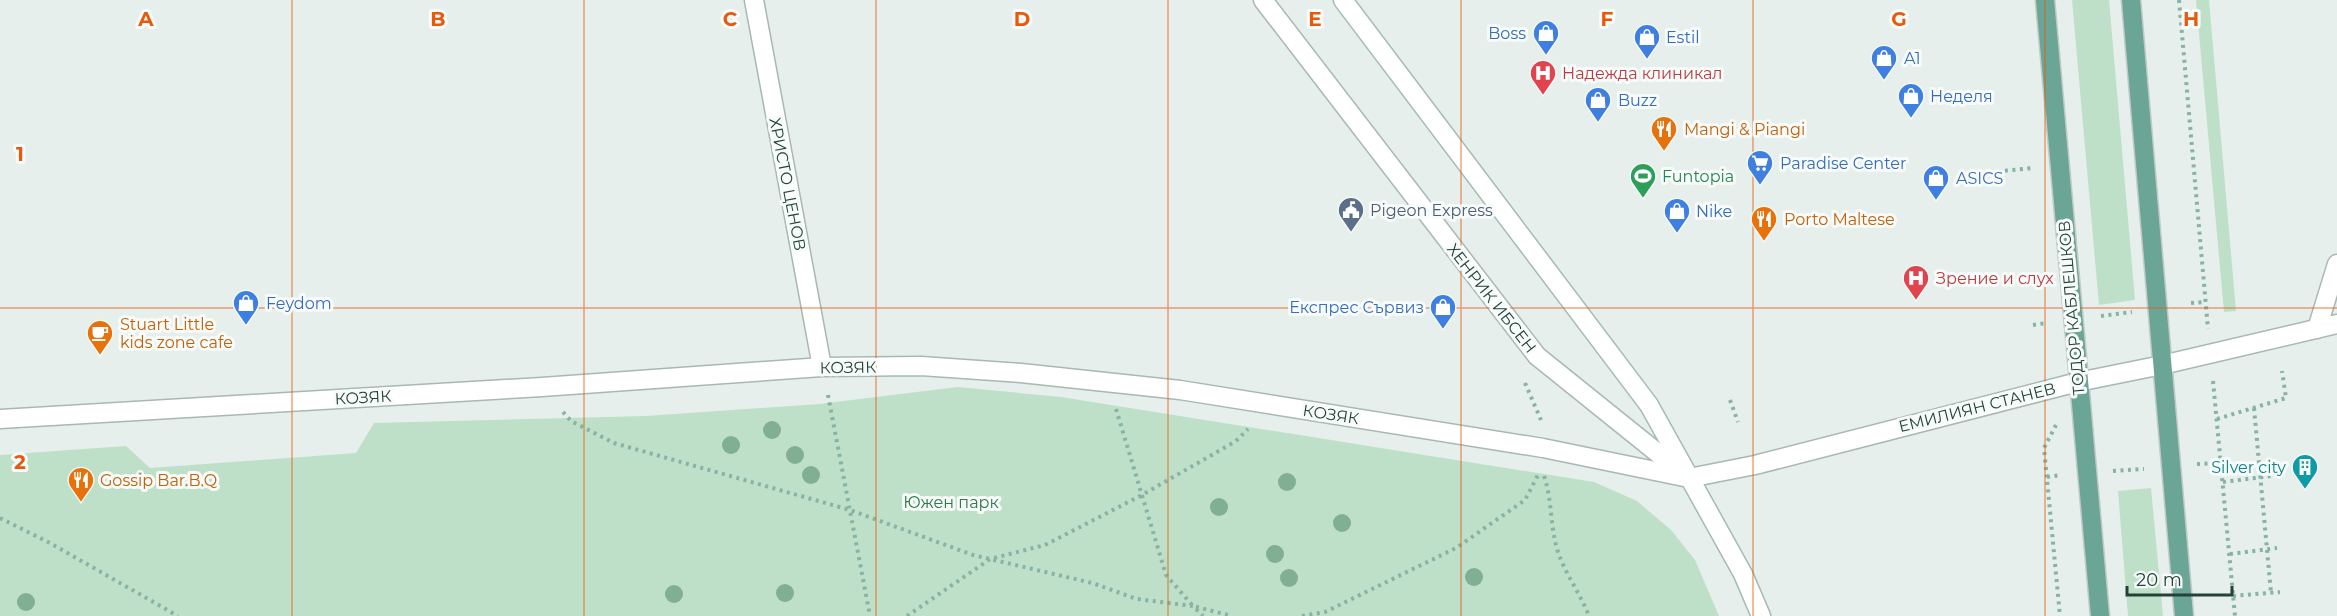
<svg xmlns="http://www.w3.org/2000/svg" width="2337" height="616" viewBox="0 0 2337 616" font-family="Montserrat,sans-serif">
	<rect width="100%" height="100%" fill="#e6efeb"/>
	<path fill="#bfe0c8" d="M 2072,0 L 2109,0 L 2135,300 L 2099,305 Z
		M 2196,0 L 2209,0 L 2236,311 L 2224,312 Z
		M 958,387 L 1061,397 L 1594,482 L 1637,501 L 1671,530 L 1695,560 L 1719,616 L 0,616 L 0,455 L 126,446 L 150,468 L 356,453 L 374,423 L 646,416 L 819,404 Z
		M 2151,488 L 2163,616 L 2128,616 L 2118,491 Z"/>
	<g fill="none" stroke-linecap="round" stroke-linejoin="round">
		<g stroke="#a8b8b2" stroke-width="21">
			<path id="minor" d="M 754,0 L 822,367
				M 1263,0 L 1537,356 L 1685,475
				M 2317,329 L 2337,264
				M 2162,365 L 2337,324
				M 0,419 L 542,387 L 822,367 L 921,366 L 1021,373 L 1180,390 L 1543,448 L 1689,478"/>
		</g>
		<g stroke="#a8b8b2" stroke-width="21">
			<path id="tertiary" d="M 1689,478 L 1755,465 L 2078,382 L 2162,365"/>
		</g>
		<g stroke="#a4bbb3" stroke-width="21">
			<path id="secondary" d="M 1343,0 L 1649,405 L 1743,574 L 1761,616"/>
		</g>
		<g stroke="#c2cac8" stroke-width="21">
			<path id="primary" d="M 2045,0 L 2100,616
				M 2131,0 L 2184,616"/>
		</g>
		<path stroke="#86b3a5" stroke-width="4" stroke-dasharray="3 4.5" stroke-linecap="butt" d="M 2179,0 L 2208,329
			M 1990,172 L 2034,168
			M 2191,303 L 2205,302
			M 2101,316 L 2132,312
			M 2033,325 L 2046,323
			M 2213,381 L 2235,616
			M 1525,383 L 1541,420
			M 828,395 L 870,616
			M 1730,400 L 1738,422
			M 2254,408 L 2271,593
			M 1116,409 L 1166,575 L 1193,606 L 1232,616
			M 563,412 L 571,421 L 614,443 L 850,510 L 973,555 L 1092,583 L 1137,599 L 1193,606 L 1203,616
			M 2217,419 L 2286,398 L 2282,371
			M 2056,425 L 2044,448 L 2060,616
			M 2197,464 L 2222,463
			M 2113,471 L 2144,469
			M 1544,476 C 1552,499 1550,524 1557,549 C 1564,572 1580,593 1589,616
			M 2047,477 L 2061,475
			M 2223,482 L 2271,476
			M 0,518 L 50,543 L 178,616
			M 2230,554 L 2277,548
			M 2233,596 L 2280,592
			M 907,616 L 990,559 L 1045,545 L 1142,495 L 1236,441 L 1248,429
			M 1302,616 L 1325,612 L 1456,548 L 1525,500 L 1538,475"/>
		<use href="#minor" stroke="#fff" stroke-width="18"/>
		<use href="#tertiary" stroke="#fff" stroke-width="18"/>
		<use href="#secondary" stroke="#fff" stroke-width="18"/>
		<use href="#primary" stroke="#6aa596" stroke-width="18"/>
	</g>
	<g fill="#80af93">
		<circle cx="772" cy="430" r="9"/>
		<circle cx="731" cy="445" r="9"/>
		<circle cx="795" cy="455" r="9"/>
		<circle cx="811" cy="475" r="9"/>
		<circle cx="1287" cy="482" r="9"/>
		<circle cx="1219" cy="507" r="9"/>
		<circle cx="1342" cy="523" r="9"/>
		<circle cx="1275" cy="554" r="9"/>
		<circle cx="1474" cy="577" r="9"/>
		<circle cx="1289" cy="578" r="9"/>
		<circle cx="785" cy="593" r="9"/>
		<circle cx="674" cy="594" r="9"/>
		<circle cx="26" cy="602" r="9"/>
	</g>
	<path fill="none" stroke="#e8590c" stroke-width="1.5" stroke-opacity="0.55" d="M 292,0 L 292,616M 584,0 L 584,616M 876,0 L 876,616M 1168,0 L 1168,616M 1461,0 L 1461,616M 1753,0 L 1753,616M 2045,0 L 2045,616M 0,308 L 2337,308"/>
	<defs>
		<g id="shop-pin" transform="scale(1.35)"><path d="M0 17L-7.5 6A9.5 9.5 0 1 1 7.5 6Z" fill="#3f7fe0" stroke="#f7fbf9"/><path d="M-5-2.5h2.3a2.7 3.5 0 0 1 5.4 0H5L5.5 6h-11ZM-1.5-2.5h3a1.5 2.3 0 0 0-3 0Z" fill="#fff"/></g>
		<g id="hospital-pin" transform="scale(1.35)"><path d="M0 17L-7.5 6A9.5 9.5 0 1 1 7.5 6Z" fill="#e0444e" stroke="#f7fbf9"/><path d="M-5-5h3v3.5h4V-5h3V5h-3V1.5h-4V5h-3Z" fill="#fff"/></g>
		<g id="restaurant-pin" transform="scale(1.35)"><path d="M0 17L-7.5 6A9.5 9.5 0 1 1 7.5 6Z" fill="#e8710a" stroke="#f7fbf9"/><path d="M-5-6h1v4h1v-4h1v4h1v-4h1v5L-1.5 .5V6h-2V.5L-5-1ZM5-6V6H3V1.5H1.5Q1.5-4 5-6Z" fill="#fff"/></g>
		<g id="supermarket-pin" transform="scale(1.35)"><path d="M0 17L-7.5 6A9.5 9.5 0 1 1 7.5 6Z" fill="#3f7fe0" stroke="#f7fbf9"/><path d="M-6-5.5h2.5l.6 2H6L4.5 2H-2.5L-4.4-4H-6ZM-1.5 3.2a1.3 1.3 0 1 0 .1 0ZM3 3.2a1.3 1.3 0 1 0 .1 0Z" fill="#fff"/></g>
		<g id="stadium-pin" transform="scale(1.35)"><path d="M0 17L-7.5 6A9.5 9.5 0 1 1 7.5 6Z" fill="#2e9e5b" stroke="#f7fbf9"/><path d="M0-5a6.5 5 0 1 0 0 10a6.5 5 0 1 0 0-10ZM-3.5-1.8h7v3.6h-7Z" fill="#fff"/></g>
		<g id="civic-pin" transform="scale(1.35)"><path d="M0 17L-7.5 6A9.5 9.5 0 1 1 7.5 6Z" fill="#5c6f8a" stroke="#f7fbf9"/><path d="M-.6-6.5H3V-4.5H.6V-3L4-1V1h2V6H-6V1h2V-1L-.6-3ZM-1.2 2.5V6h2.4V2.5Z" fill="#fff"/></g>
		<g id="cafe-pin" transform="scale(1.35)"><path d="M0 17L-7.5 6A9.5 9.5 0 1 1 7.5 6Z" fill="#e8710a" stroke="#f7fbf9"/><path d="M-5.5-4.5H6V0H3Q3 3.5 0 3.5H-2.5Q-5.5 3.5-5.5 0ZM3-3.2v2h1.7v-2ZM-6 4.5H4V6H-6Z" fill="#fff"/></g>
		<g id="building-pin" transform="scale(1.35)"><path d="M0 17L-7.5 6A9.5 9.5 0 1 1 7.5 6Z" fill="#0f9aa8" stroke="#f7fbf9"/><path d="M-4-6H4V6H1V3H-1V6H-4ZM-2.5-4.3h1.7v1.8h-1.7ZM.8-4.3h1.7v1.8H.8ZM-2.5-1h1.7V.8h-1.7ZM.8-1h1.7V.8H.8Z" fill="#fff"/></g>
	</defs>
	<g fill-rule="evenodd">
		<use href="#shop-pin" x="1546" y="33"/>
		<use href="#shop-pin" x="1647" y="37"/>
		<use href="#shop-pin" x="1884" y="58"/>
		<use href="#hospital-pin" x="1543" y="73"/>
		<use href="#shop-pin" x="1911" y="96"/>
		<use href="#shop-pin" x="1598" y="100"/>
		<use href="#restaurant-pin" x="1664" y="129"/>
		<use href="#supermarket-pin" x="1760" y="163"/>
		<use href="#stadium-pin" x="1643" y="176"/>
		<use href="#shop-pin" x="1936" y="178"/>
		<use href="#civic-pin" x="1351" y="210"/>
		<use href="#shop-pin" x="1677" y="211"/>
		<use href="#restaurant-pin" x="1764" y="219"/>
		<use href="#hospital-pin" x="1916" y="278"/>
		<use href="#shop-pin" x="246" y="303"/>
		<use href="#shop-pin" x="1443" y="307"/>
		<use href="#cafe-pin" x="100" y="333"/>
		<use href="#building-pin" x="2305" y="467"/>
		<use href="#restaurant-pin" x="81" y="480"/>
	</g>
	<g text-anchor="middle" stroke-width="6" stroke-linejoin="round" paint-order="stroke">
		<g font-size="16" fill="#366cbe" stroke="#f7fbf9" text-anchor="start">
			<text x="1526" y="39" text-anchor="end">Boss</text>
			<text x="1666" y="43">Estil</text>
			<text x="1904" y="64">A1</text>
			<text x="1930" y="102">Неделя</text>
			<text x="1618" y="106">Buzz</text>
			<text x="1780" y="169">Paradise Center</text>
			<text x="1956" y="184">ASICS</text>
			<text x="1696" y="217">Nike</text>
			<text x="266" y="309">Feydom</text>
			<text x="1424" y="313" text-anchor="end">Експрес Сървиз</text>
		</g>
		<g font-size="16" fill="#be3a42" stroke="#f7fbf9" text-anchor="start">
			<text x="1562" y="79">Надежда клиникал</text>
			<text x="1936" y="284">Зрение и слух</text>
		</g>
		<g font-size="16" fill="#c56008" stroke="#f7fbf9" text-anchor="start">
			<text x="1684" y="135">Mangi &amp; Piangi</text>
			<text x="1784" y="225">Porto Maltese</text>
			<text x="120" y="330">Stuart Little<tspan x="120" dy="18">kids zone cafe</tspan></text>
			<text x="100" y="486">Gossip Bar.B.Q</text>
		</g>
		<g font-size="16" fill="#27864d" stroke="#f7fbf9" text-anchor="start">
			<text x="1662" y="182">Funtopia</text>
		</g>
		<g font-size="16" fill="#24423a" stroke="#f7fbf9">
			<text transform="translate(788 184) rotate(79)" y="6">ХРИСТО ЦЕНОВ</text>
			<text transform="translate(1492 298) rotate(52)" y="6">ХЕНРИК ИБСЕН</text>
			<text transform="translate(2071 308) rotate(-95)" y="6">ТОДОР КАБЛЕШКОВ</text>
			<text transform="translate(848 367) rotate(-1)" y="6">КОЗЯК</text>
			<text transform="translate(363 397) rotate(-3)" y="6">КОЗЯК</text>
			<text transform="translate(1977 407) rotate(-14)" y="6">ЕМИЛИЯН СТАНЕВ</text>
			<text transform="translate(1331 414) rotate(9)" y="6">КОЗЯК</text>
		</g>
		<g font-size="16" fill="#4e5e75" stroke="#f7fbf9" text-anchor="start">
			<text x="1370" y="216">Pigeon Express</text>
		</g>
		<g font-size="16" fill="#0d838f" stroke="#f7fbf9" text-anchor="end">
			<text x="2286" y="473">Silver city</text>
		</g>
		<g font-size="16" fill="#2d7a4b" stroke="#f7fbf9">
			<text x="951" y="508">Южен парк</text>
		</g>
	</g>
	<g font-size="20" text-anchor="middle" font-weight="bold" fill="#e8590c" stroke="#f7fbf9" stroke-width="6" stroke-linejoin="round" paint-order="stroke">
		<text x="146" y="26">A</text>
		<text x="438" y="26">B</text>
		<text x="730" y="26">C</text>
		<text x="1022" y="26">D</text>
		<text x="1315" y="26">E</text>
		<text x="1607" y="26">F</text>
		<text x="1899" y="26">G</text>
		<text x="2191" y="26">H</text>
		<text x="20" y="161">1</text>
		<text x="20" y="469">2</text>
	</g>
	<path d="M2127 586v9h105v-9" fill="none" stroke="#24423a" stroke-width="3"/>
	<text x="2136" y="586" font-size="18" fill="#24423a" stroke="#f7fbf9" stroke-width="4.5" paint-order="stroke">20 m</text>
</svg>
